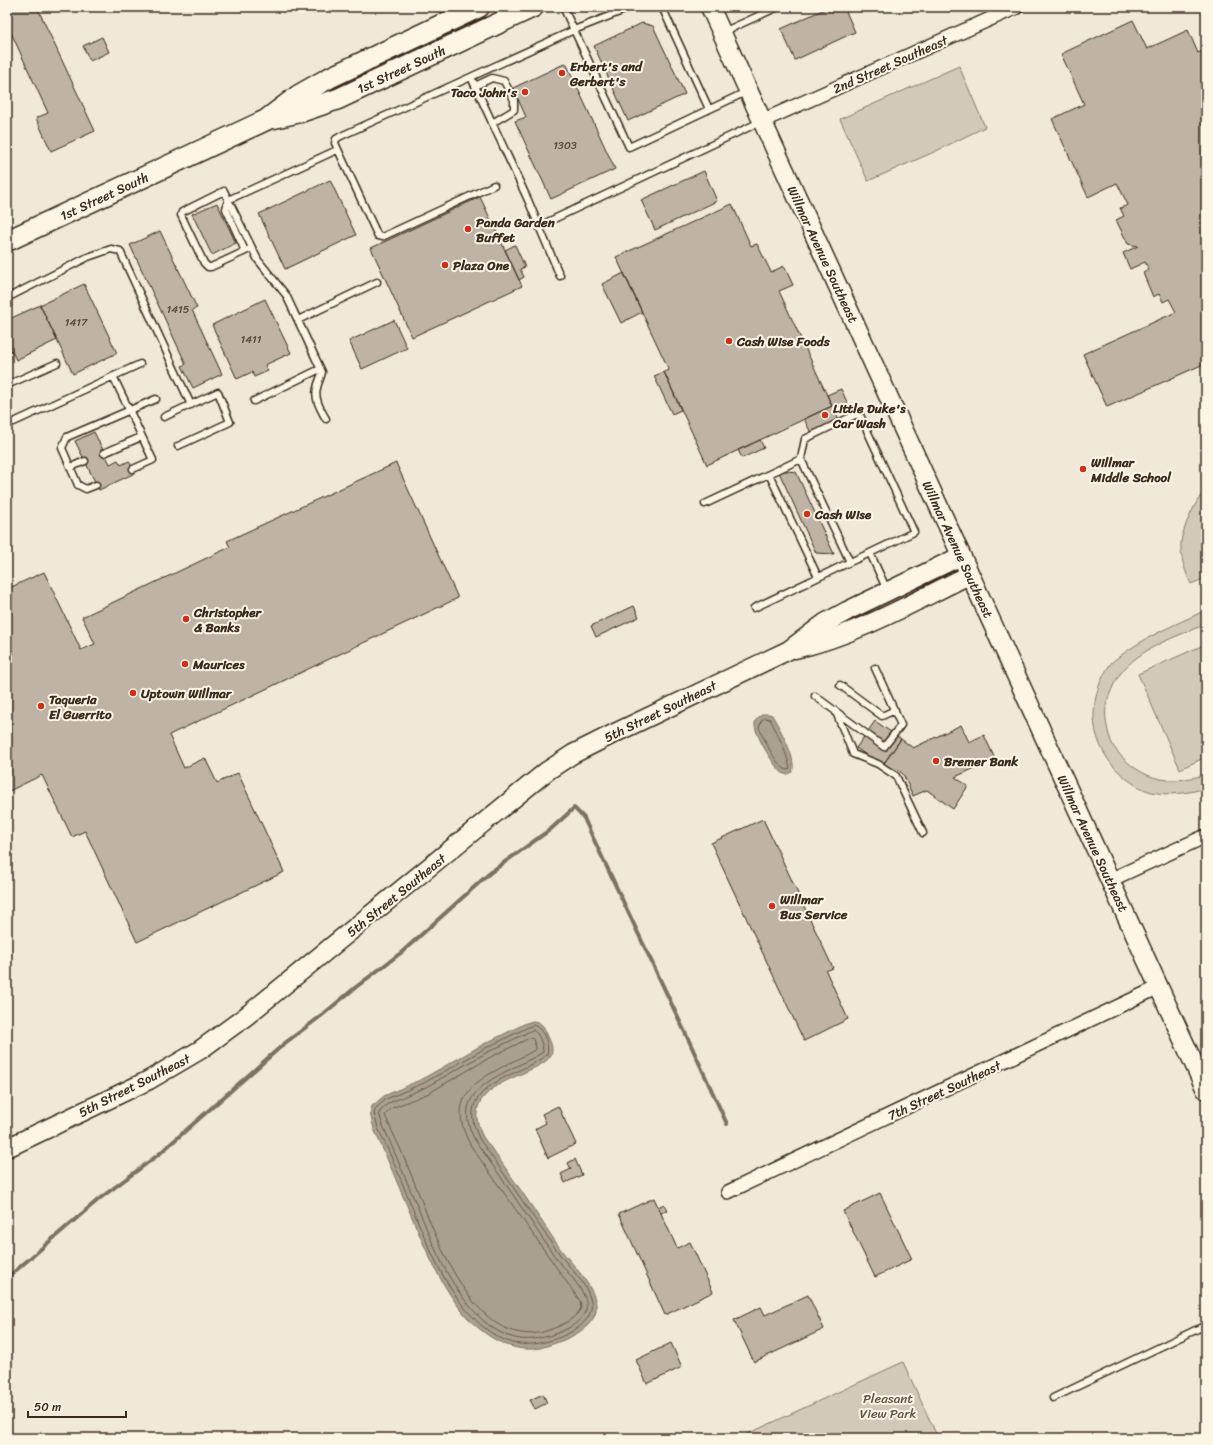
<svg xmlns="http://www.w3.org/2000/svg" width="1213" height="1445" viewBox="0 0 1213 1445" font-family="Sriracha,sans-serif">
	<rect width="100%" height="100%" fill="#f0e9d9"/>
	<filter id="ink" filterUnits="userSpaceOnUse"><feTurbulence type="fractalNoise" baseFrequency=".025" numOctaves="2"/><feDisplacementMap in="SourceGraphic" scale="8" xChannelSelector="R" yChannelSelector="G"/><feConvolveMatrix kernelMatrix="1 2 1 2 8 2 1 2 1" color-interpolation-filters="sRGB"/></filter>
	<g filter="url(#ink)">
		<path fill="#d2c9ba" stroke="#867a6c" d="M 959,66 L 985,127 L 934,152 L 868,181 L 840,119 Z
			M 1206,489 L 1206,578 L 1191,584 C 1185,571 1180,557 1181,542 C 1183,527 1196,500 1206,489 Z
			M 1206,610 L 1206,624 C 1176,637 1141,647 1120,674 C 1118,677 1116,681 1114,684 C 1111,691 1107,699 1106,707 C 1104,718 1109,742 1116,750 C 1127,764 1143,776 1161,779 C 1176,782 1191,778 1206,775 L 1206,788 C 1189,793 1170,796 1152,792 C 1140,789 1130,782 1121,774 C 1089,745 1086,701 1109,666 C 1111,662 1116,659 1120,656 C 1146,636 1177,624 1206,610 Z
			M 1206,644 L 1206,757 L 1180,769 L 1138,674 Z
			M 903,1362 L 938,1438 L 739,1438 Z"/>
		<path fill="#aaa091" stroke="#7e7163" d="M 763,714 L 769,714 L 772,715 C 779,727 798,760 792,772 C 789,774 787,775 784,774 C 775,769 753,732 755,723 C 756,718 759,717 763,714 Z
			M 533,1021 C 542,1022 544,1027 547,1034 C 550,1041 554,1048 551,1055 C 548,1061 540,1065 534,1068 C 503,1083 461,1094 483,1137 C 510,1173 534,1210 559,1247 C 569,1261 582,1273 590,1288 C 594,1295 597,1303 596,1311 C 592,1332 558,1343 540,1348 C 512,1354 484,1336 466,1316 C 441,1287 426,1250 411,1215 C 399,1187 387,1158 374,1129 L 370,1113 L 372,1106 L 384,1096 L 422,1079 L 482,1045 L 526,1023 Z"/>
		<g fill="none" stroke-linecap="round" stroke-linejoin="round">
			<path stroke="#67594c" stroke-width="1" d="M 765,718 L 770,719 C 778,734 786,751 790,768 L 788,770 C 777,769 764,738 759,728 L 761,721 Z
				M 533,1025 C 543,1027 550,1045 547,1054 C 541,1060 533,1063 526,1067 C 493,1083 457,1096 480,1140 C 508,1178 533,1218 561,1256 C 571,1269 585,1282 590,1298 C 601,1329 543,1347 520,1344 C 500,1342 483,1328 470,1314 C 445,1287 430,1250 416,1217 C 404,1187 392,1157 378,1128 L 374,1113 L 376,1108 L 386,1099 L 424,1083 L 484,1049 Z
				M 533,1030 C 539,1033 543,1045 543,1052 C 536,1057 528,1060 521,1064 C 486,1081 451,1097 476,1142 C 504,1180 529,1219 555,1257 C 565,1270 579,1283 585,1298 C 596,1326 540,1342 521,1339 C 502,1337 485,1324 473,1310 C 449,1283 434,1248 421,1215 C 408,1185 396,1155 383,1126 L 379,1113 L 383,1108 L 389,1103 L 426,1087 L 486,1053 Z
				M 530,1038 L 533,1039 L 536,1047 L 536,1049 C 497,1073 437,1085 471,1146 L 580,1301 L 581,1308 C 575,1321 556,1328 543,1332 C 473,1349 435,1234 415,1184 C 410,1172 405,1160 400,1148 C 395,1137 389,1126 385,1115 L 392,1108 L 429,1093 L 489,1058 Z"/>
			<path stroke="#7e7163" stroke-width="4" d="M 7,1278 L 99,1199 L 158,1155 L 285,1043 L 321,1016 L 356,987 L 402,952 L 491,872 L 551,829 L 574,808 L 584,818 L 587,825 L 690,1043 L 727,1124"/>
		</g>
		<path fill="#beb3a4" stroke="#3b2a1e" d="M 7,7 L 37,7 L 95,131 L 51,151 L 36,118 L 48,113 L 7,24 Z
			M 829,7 L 844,7 L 855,32 L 795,60 L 781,29 Z
			M 1133,20 L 1147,49 L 1188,30 L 1198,53 L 1206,49 L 1206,363 L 1107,407 L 1083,354 L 1176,312 L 1169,299 L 1163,302 L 1159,294 L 1153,297 L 1143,273 L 1149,270 L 1145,262 L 1130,269 L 1123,253 L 1138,246 L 1128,244 L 1116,220 L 1124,216 L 1120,208 L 1128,205 L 1117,183 L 1088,197 L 1052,119 L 1084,104 L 1061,54 Z
			M 642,23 L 653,26 L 685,94 L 628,121 L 594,46 Z
			M 102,37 L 109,52 L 90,61 L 83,46 Z
			M 566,63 L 615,169 L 551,199 L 515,121 L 526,117 L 513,88 Z
			M 704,171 L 717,201 L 655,230 L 641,200 Z
			M 330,180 L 356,235 L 285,269 L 259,214 Z
			M 480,197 L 522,286 L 412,337 L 371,248 Z
			M 217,203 L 236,243 L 212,255 L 192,214 Z
			M 732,204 L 751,246 L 757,244 L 771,272 L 784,266 L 793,285 L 779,291 L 832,406 L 707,465 L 664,372 L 669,370 L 616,257 Z
			M 160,231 L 197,308 L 192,310 L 222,374 L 193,388 L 182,366 L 186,364 L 130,245 Z
			M 515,245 L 525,267 L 520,269 L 524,277 L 519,280 L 505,250 Z
			M 624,273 L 642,312 L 621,323 L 602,284 Z
			M 84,284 L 117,353 L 73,374 L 40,305 Z
			M 265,299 L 291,353 L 265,365 L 268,371 L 254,377 L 252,372 L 237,379 L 212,325 Z
			M 40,305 L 57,340 L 16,360 L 7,341 L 7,320 Z
			M 394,320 L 407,348 L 362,369 L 349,341 Z
			M 664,372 L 681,410 L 672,414 L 654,376 Z
			M 841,389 L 848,404 L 834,410 L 839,420 L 811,433 L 804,419 L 832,406 L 827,395 Z
			M 94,432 L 110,464 L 118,460 L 121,465 L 129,461 L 135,473 L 99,490 L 75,441 Z
			M 760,440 L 764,448 L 742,458 L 738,450 Z
			M 396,463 L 458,598 L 169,735 L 184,768 L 205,758 L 217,783 L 238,773 L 284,872 L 137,942 L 85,831 L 72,837 L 42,775 L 7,792 L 7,589 L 44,572 L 81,650 L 95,644 L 82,617 L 230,547 L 227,541 Z
			M 778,470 L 796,472 L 834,554 L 816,553 Z
			M 634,606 L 639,617 L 596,637 L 591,626 Z
			M 875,721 L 901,739 L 882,766 L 856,748 Z
			M 961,725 L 969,742 L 984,735 L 995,759 L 955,777 L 968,786 L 953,809 L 927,790 L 913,796 L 903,774 L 897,769 L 893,774 L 882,766 L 901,739 L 913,748 Z
			M 763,819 L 833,968 L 826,971 L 848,1019 L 804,1041 L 711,843 Z
			M 558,1106 L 576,1144 L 548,1158 L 535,1129 L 546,1123 L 542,1114 Z
			M 575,1159 L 582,1175 L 565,1183 L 561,1174 L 571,1169 L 568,1163 Z
			M 880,1193 L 912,1259 L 875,1277 L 843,1211 Z
			M 654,1198 L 677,1248 L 690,1242 L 713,1292 L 665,1315 L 619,1214 Z
			M 664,1204 L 667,1210 L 661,1213 L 658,1207 Z
			M 808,1295 L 824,1329 L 754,1362 L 734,1320 L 761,1307 L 765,1315 Z
			M 671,1343 L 682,1367 L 647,1384 L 636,1360 Z
			M 543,1394 L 547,1403 L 535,1409 L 530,1400 Z"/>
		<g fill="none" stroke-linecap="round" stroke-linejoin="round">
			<g stroke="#3b2a1e" stroke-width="9">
				<path id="lane" d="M 632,7 L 574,30 L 629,147 L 746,92
					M 662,7 L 709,109
					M 723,32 L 778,7
					M 471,77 L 528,200 L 560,276
					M 475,86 L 492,78 L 504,81 L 514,100 L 514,110 L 492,123
					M 494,185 L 382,237 L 378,236 L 376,232 L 335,143 L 336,139 L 341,136 L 574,30 L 563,7
					M 539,226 L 760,122
					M 252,248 L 211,267 L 208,267 L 204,263 L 181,215 L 182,212 L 224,191 L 258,260 L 286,295 L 322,372 C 321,378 318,382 317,388 C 314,399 321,410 326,419
					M 245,251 L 226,209 L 228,200 L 337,150
					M 7,298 L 88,257 L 111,249 L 120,251 L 191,405
					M 298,320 L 377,282
					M 113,376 L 153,460 L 133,469
					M 7,385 L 57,363
					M 254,401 L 320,369
					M 164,417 L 218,392 L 230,422 L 178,446
					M 14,422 L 140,364
					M 104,453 L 141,437
					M 801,459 L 805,439 L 859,413 L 914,532 L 870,553 L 850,562
					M 71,467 L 85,461
					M 769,474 L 818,577
					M 96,485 L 86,489 L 78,485 L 62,448 L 67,437 L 156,399
					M 705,504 L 801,459 L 850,562 L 754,608
					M 870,553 L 887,590
					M 840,685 L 882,716 L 895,710
					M 815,696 L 884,747 L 901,725 L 875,668
					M 836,712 L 853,754 L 878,764 L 896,776 L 923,833
					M 1053,1398 L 1206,1325"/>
			</g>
			<g stroke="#3b2a1e" stroke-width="16">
				<path id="street" d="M 762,121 L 1017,7
					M 1110,880 L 1206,836
					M 728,1192 L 1159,987"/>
			</g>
			<g stroke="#3b2a1e" stroke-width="21">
				<path id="secondary" d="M 710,7 L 1206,1090
					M 795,649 C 857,635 913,602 969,575
					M 7,1148 L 149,1080 L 200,1050 L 245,1017 L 547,771 L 573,754 L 615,733 L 789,650 L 825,623 L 847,611 L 961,556"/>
			</g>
			<g stroke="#3b2a1e" stroke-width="23">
				<path id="primary" d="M 274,118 L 300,112 L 338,99 L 533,7
					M 7,241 L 266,120 L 299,95 L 329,78 L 479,7"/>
			</g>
			<use href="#lane" stroke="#fcf5e5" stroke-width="6"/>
			<use href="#street" stroke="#fcf5e5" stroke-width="13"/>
			<use href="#secondary" stroke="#fcf5e5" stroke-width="18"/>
			<use href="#primary" stroke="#fcf5e5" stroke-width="20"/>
		</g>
	</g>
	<g fill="#c8321e" stroke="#fcf5e5" stroke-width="1.5">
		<circle cx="562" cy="73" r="4"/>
		<circle cx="525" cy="92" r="4"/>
		<circle cx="468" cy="229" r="4"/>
		<circle cx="445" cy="265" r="4"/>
		<circle cx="729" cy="341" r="4"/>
		<circle cx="825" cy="415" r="4"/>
		<circle cx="1083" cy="469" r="4"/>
		<circle cx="807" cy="514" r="4"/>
		<circle cx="186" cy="619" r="4"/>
		<circle cx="185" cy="664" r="4"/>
		<circle cx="133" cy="693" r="4"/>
		<circle cx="41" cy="706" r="4"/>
		<circle cx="936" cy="761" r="4"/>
		<circle cx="772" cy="906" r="4"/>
	</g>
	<g text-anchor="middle" stroke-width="4" stroke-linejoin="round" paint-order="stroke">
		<g font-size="11" fill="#5c4c40">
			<text x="565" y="149">1303</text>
			<text x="178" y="313">1415</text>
			<text x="76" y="326">1417</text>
			<text x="251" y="343">1411</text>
		</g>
		<g font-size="13" fill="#3b2a1e" stroke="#fcf5e5">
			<text transform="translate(890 64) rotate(-24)" y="5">2nd Street Southeast</text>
			<text transform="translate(401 69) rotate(-25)" y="5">1st Street South</text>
			<text transform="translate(104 196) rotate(-25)" y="5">1st Street South</text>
			<text transform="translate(823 254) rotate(65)" y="5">Willmar Avenue Southeast</text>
			<text transform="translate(958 549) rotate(65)" y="5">Willmar Avenue Southeast</text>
			<text transform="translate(660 711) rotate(-26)" y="5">5th Street Southeast</text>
			<text transform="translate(1093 843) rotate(65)" y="5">Willmar Avenue Southeast</text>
			<text transform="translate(396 895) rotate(-39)" y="5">5th Street Southeast</text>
			<text transform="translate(134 1085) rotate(-27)" y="5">5th Street Southeast</text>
			<text transform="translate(944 1090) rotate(-25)" y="5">7th Street Southeast</text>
		</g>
		<g font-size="13" font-weight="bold" fill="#3b2a1e" stroke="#fcf5e5" text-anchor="start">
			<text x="570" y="71">Erbert's and<tspan x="570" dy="15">Gerbert's</tspan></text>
			<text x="517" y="97" text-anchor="end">Taco John's</text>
			<text x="476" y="227">Panda Garden<tspan x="476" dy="15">Buffet</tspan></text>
			<text x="453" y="270">Plaza One</text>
			<text x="737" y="346">Cash Wise Foods</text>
			<text x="833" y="413">Little Duke's<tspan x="833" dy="15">Car Wash</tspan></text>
			<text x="1091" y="467">Willmar<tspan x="1091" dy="15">Middle School</tspan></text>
			<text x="815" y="519">Cash Wise</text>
			<text x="194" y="617">Christopher<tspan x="194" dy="15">&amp; Banks</tspan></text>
			<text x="193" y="669">Maurices</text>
			<text x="141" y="698">Uptown Willmar</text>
			<text x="49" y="704">Taqueria<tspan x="49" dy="15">El Guerrito</tspan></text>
			<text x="944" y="766">Bremer Bank</text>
			<text x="780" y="904">Willmar<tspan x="780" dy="15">Bus Service</tspan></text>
		</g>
		<g font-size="13" fill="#615245" stroke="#fcf5e5">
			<text x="888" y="1403">Pleasant<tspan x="888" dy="15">View Park</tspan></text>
		</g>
	</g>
	<rect width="1213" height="1445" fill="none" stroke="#fcf5e5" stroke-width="24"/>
	<rect x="12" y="12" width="1189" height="1421" fill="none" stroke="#3b2a1e" stroke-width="1.5" filter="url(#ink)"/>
	<path d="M28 1411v6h98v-6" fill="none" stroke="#3b2a1e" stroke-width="2"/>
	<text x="34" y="1411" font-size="12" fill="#3b2a1e" stroke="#fcf5e5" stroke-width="3" paint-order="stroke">50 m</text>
</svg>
